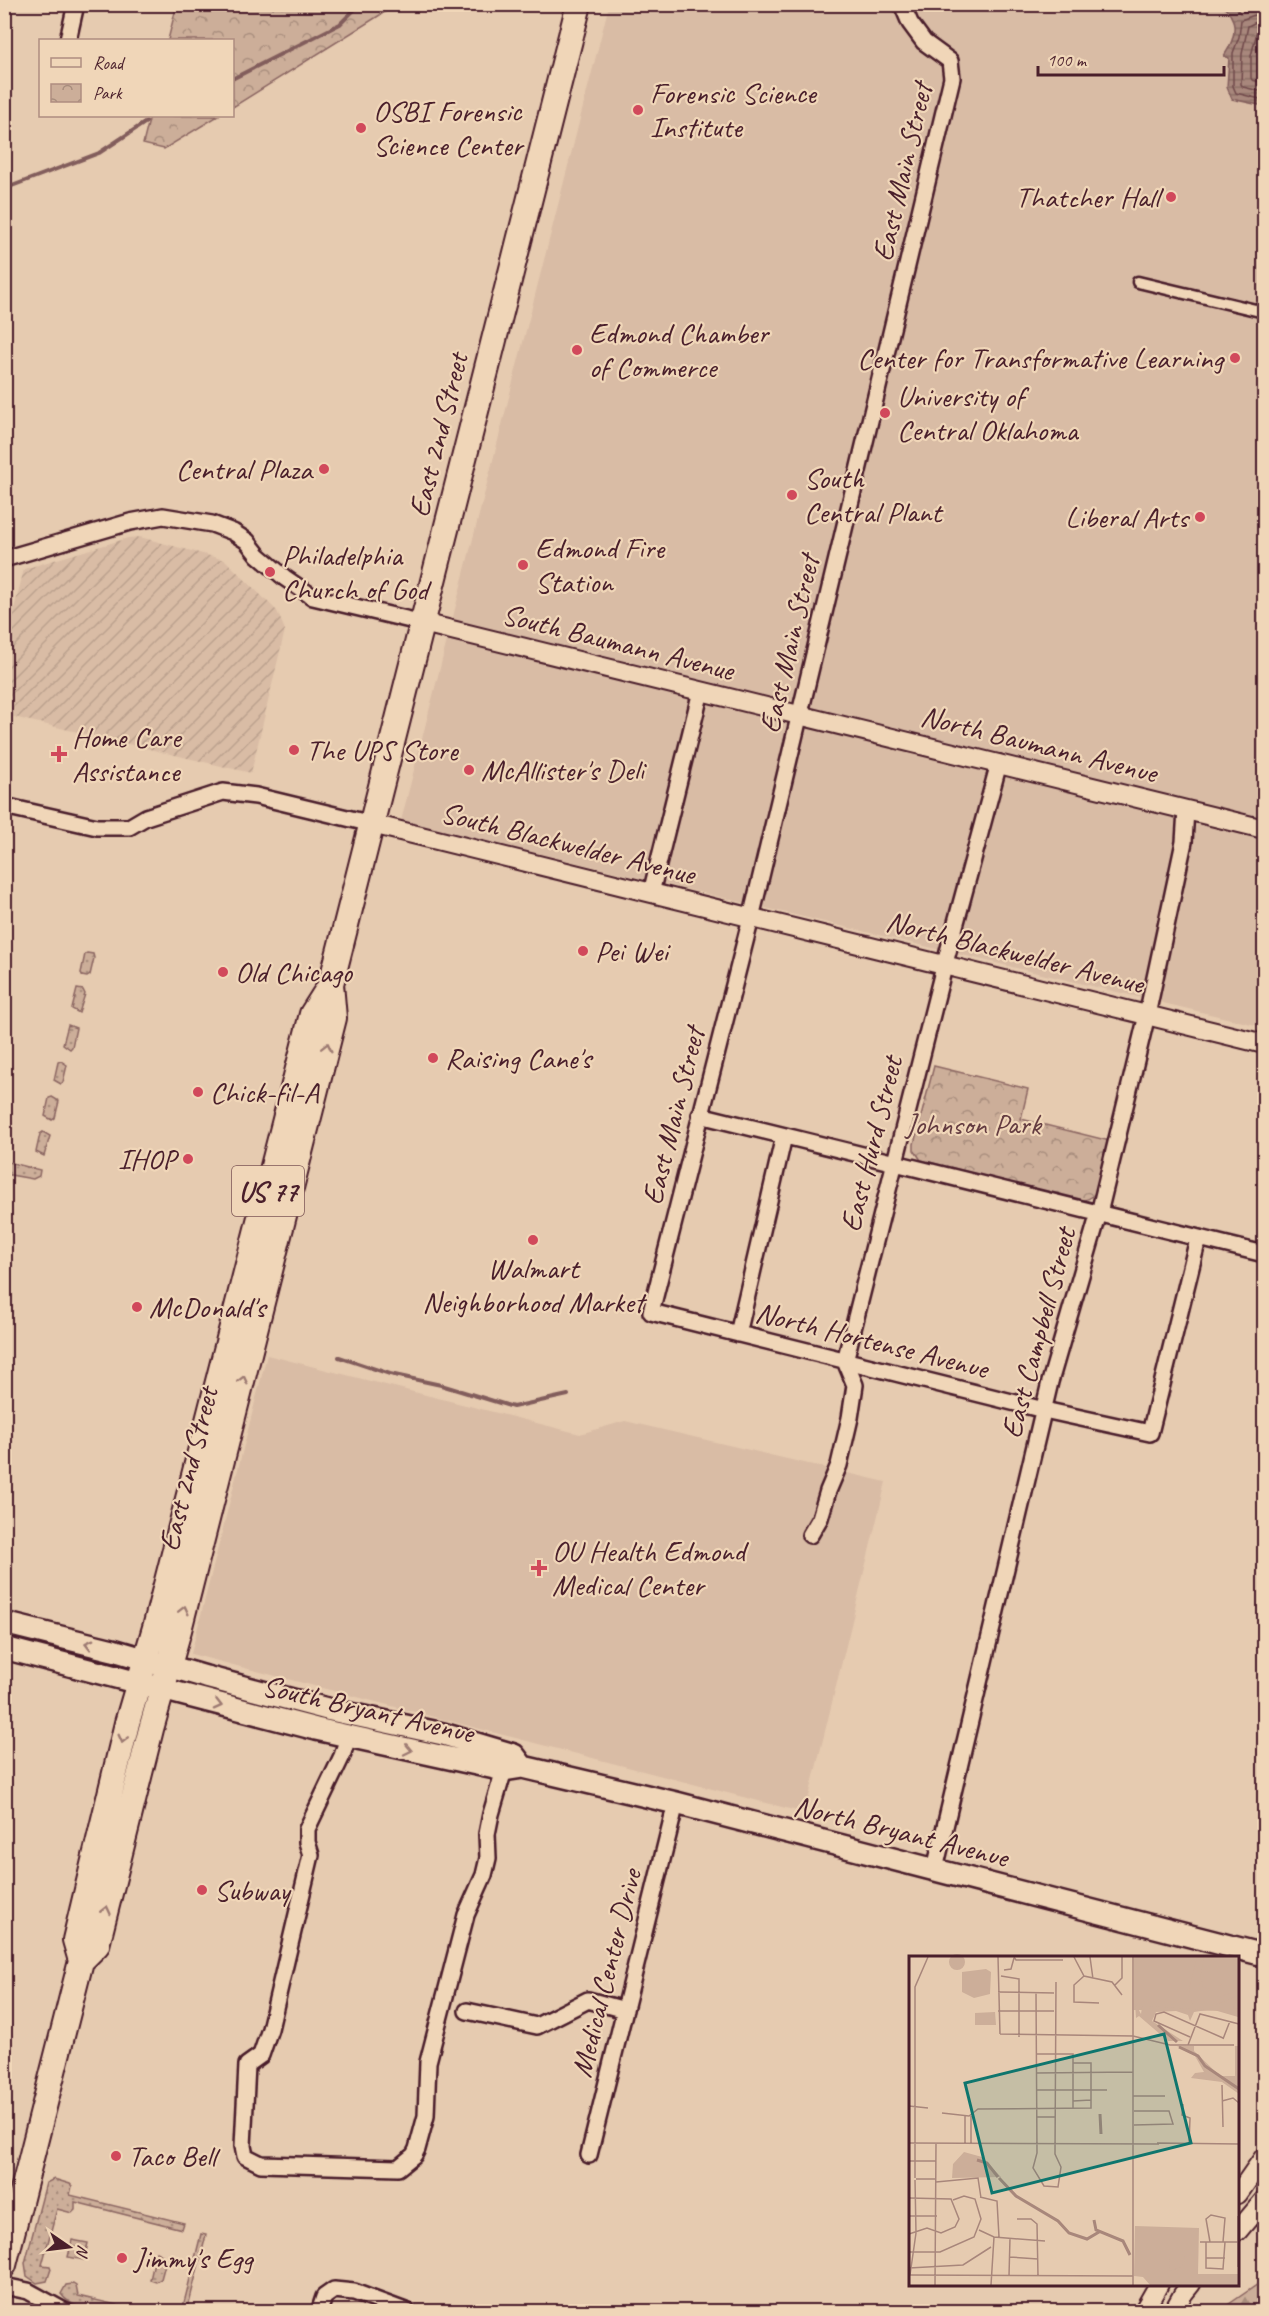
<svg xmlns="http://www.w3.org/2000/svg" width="1269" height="2316" viewBox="0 0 1269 2316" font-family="Caveat,sans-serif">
	<defs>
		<pattern id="industrial-furrows" width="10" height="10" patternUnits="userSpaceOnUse" patternTransform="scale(1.5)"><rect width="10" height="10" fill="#d9bca5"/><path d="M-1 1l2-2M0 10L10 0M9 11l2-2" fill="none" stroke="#bca18e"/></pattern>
		<pattern id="grass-dots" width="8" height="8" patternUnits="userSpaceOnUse" patternTransform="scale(1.5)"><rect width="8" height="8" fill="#ccae99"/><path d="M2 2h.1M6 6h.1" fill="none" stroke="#a88d7d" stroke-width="1.8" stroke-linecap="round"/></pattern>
		<pattern id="forest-firs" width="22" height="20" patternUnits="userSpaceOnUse" patternTransform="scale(1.5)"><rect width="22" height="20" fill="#ccae99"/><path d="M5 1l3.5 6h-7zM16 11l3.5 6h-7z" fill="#a88d7d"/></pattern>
		<pattern id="park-crowns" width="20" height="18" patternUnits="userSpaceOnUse" patternTransform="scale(1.5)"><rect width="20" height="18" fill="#ccae99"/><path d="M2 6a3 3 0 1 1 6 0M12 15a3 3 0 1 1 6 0" fill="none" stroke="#a88d7d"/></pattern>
		<pattern id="water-rules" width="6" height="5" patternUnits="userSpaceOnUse" patternTransform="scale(1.5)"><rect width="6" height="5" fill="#a8877b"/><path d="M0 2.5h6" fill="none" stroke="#8b6e65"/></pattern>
	</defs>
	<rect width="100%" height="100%" fill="#e6cbb0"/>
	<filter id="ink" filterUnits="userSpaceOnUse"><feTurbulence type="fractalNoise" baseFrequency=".0167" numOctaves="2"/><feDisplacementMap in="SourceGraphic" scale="12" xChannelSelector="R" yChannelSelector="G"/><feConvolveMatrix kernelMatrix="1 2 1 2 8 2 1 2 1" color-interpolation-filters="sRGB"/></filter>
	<g filter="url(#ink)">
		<path fill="#d9bca5" d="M 609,5 L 1264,5 L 1264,1027 L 401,821 Z
			M 267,1355 L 580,1434 L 625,1421 L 886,1482 L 805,1813 L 191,1654 Z"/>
		<path fill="url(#industrial-furrows)" d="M 140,537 L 225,560 L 277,611 L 285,630 L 251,773 L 5,715 L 5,646 L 24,569 L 128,538 Z"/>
		<path fill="url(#grass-dots)" stroke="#8b6662" stroke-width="1.5" d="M 87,953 L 93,954 L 94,958 L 90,975 L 87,977 L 82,976 L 81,973 L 85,954 Z
			M 77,989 L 83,990 L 85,994 L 79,1013 L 72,1009 Z
			M 68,1025 L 76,1028 L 72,1047 L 70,1049 L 63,1044 Z
			M 61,1061 L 67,1065 L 63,1082 L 61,1084 L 54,1080 L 58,1062 Z
			M 52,1097 L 59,1101 L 55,1118 L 52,1120 L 45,1116 L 49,1098 Z
			M 43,1132 L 50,1136 L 44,1156 L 36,1152 L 40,1134 Z
			M 4,1161 L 40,1170 L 39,1176 L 33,1179 L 5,1174 Z
			M 54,2179 L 70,2184 L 72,2186 L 70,2195 L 184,2223 L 182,2229 L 75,2202 L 75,2210 L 72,2213 L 57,2209 L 42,2265 L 50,2266 L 51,2269 L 47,2281 L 37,2283 L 27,2276 L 25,2263 L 46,2183 Z
			M 201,2234 L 206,2235 L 187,2311 L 182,2311 Z
			M 72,2240 L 88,2243 L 84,2260 L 68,2257 Z
			M 156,2252 L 162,2255 L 165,2264 L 161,2279 L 156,2282 L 150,2280 Z
			M 73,2284 L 76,2286 L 78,2296 L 142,2311 C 118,2312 77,2316 61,2294 L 66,2285 Z"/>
		<path fill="url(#forest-firs)" stroke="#8b6662" stroke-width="1.5" d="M 1264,2280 L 1264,2311 L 1219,2311 Z"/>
		<path fill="url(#park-crowns)" stroke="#8b6662" stroke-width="1.5" d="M 177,4 L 396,4 L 396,5 L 233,107 L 232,40 L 168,40 Z
			M 150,116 L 218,116 L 164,149 L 143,144 Z
			M 934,1066 L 1028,1089 L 1021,1119 L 1110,1141 L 1098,1188 C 1094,1196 1090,1200 1080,1200 L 921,1160 L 914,1150 L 914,1144 Z"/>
		<path fill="url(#water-rules)" stroke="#825d5b" stroke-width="1.5" d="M 1221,5 L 1234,5 L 1240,13 L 1256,7 L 1264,8 L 1264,106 L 1232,99 L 1227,87 L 1229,58 L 1224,56 C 1236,38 1240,19 1221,5 Z"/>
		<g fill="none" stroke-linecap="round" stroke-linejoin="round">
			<path stroke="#70494b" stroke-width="1.5" d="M 1264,14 L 1257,14 L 1241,20 L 1239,37 L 1233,53 L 1233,86 L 1236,93 L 1264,100
				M 1264,21 L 1258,21 L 1248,26 L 1242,54 L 1241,84 L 1243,87 L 1264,92
				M 1264,30 L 1257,32 L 1251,56 L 1251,78 L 1252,80 L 1264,83"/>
			<path stroke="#825d5b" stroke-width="4" d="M 232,79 L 340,24 L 360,4
				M 4,189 L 99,153 L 146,122
				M 339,1357 L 390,1374 L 441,1385 L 513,1407 L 568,1395"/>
			<g stroke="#4a1f2b" stroke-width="15">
				<path id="pedestrian" d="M 1138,282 L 1264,312"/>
			</g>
			<g stroke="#4a1f2b" stroke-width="20">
				<path id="minor" d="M 902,4 L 910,23 L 924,42 L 950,61 L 952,78 L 751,918 L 651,1312 L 1044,1410 L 1150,1433 L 1198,1239
					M 68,40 L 76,4
					M 4,559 L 130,522 L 163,516 L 212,524 L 233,532 L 247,541 L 258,555 L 285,578 L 313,597 L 423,623
					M 4,806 L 97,827 L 129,827 L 146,817 L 223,792 L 256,796 L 372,824
					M 651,893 L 701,691
					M 700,1115 L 1264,1254
					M 738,1334 L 784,1136
					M 810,1535 L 820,1518 L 828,1491 L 839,1465 L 850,1418 L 855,1385 L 845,1361 L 945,963 L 999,763
					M 348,1737 L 342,1756 L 307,1829 L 307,1842 L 311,1855 L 270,2029 L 261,2055 L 247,2065 L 243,2146 L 245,2156 L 261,2164 L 398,2168 L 414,2155 L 417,2149 L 426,2116 L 428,2062 L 466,1915 L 484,1875 L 488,1858 L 487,1834 L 491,1814 L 504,1770
					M 935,1869 L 1050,1382 L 1099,1213 L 1147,1015 L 1184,842 L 1186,810
					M 467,2011 L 537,2026 L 588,2000 L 625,2010
					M 589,2155 L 676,1803
					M 4,2286 L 28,2291 L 66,2312
					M 319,2312 L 324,2297 L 334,2290 L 354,2292 L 408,2312"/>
			</g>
			<g stroke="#4a1f2b" stroke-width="22">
				<path id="tertiary" d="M 423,623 L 1264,829
					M 372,824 C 669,898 967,970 1264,1044
					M 1238,2194 L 1264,2157
					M 1238,2231 L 1264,2200
					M 1143,2312 L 1159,2284
					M 1173,2312 L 1183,2294 L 1191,2284"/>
			</g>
			<g stroke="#4a1f2b" stroke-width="26">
				<path id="secondary" d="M 4,1623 L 113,1650 L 206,1677 L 331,1710 L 443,1734 L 514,1755 L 523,1767
					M 4,1648 L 316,1729 L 504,1770 L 523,1767 L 676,1803 L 1264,1955"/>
			</g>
			<g stroke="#4a1f2b" stroke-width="28">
				<path id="primary" d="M 81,1961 L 75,1940 L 127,1723 L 156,1624 L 312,1014 L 331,984 L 579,4
					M 4,2265 L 81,1961 L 97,1945 L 151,1729 L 179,1630 L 334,1018 L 331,984"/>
			</g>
			<use href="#pedestrian" stroke="#f0d6b8" stroke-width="10"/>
			<use href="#minor" stroke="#f0d6b8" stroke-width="15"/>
			<use href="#tertiary" stroke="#f0d6b8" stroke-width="18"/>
			<use href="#secondary" stroke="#f0d6b8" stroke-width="21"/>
			<use href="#primary" stroke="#f0d6b8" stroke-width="24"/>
		</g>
		<defs><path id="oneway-chevron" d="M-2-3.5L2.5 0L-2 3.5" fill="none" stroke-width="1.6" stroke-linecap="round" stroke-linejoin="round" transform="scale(1.5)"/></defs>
		<g stroke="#9d7a72">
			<use href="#oneway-chevron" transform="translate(327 1047) rotate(-76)"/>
			<use href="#oneway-chevron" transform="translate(243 1380) rotate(-76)"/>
			<use href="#oneway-chevron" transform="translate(184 1610) rotate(-76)"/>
			<use href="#oneway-chevron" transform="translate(89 1644) rotate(-166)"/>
			<use href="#oneway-chevron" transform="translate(218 1705) rotate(14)"/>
			<use href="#oneway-chevron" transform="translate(123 1739) rotate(104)"/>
			<use href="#oneway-chevron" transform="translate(408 1750) rotate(12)"/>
			<use href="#oneway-chevron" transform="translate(106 1910) rotate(-77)"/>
		</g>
	</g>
	<g fill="#d1495b" stroke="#f0d6b8" stroke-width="2">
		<circle cx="638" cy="110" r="6"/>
		<circle cx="361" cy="128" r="6"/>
		<circle cx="1171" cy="197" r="6"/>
		<circle cx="577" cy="350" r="6"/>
		<circle cx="1235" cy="358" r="6"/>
		<circle cx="885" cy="413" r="6"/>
		<circle cx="324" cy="469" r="6"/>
		<circle cx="792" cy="495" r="6"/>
		<circle cx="1200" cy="517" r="6"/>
		<circle cx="523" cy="565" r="6"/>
		<circle cx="270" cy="572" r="6"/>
		<circle cx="294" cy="750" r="6"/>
		<path d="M56 745h6v6h6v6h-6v6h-6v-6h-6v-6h6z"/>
		<circle cx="469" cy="770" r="6"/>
		<circle cx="583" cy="951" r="6"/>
		<circle cx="223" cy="972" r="6"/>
		<circle cx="433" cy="1058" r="6"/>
		<circle cx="198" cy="1092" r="6"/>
		<circle cx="188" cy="1159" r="6"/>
		<circle cx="533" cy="1240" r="6"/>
		<circle cx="137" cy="1307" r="6"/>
		<path d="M536 1559h6v6h6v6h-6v6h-6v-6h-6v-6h6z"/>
		<circle cx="202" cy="1890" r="6"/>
		<circle cx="116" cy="2156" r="6"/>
		<circle cx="122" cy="2258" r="6"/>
	</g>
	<g text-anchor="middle" stroke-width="4.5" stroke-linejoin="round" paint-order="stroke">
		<rect fill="#f0d6b8" stroke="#7c5655" stroke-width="1.5" x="232" y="1166" width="72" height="50" rx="4.5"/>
		<g font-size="28" font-weight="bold" fill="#4a1f2b">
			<text x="268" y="1201">US 77</text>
		</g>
		<g font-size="30" fill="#4a1f2b" stroke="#f0d6b8" text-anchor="start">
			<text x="650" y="103">Forensic Science<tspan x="650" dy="34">Institute</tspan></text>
			<text x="373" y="121">OSBI Forensic<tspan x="373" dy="34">Science Center</tspan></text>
			<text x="1159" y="207" text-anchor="end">Thatcher Hall</text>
			<text x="589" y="343">Edmond Chamber<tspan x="589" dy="34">of Commerce</tspan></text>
			<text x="1223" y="368" text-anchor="end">Center for Transformative Learning</text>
			<text x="897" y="406">University of<tspan x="897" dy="34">Central Oklahoma</tspan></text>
			<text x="312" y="479" text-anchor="end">Central Plaza</text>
			<text x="804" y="488">South<tspan x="804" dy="34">Central Plant</tspan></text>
			<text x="1188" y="527" text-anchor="end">Liberal Arts</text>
			<text x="535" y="558">Edmond Fire<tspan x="535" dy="34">Station</tspan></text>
			<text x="282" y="565">Philadelphia<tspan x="282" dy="34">Church of God</tspan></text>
			<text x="72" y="747">Home Care<tspan x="72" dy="34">Assistance</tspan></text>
			<text x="306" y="760">The UPS Store</text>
			<text x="481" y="780">McAllister's Deli</text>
			<text x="595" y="961">Pei Wei</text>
			<text x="235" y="982">Old Chicago</text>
			<text x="445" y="1068">Raising Cane's</text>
			<text x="210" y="1102">Chick-fil-A</text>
			<text x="176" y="1169" text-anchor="end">IHOP</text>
			<text x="533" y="1278" text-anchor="middle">Walmart<tspan x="533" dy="34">Neighborhood Market</tspan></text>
			<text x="149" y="1317">McDonald's</text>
			<text x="552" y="1561">OU Health Edmond<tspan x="552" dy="34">Medical Center</tspan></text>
			<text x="214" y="1900">Subway</text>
			<text x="128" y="2166">Taco Bell</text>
			<text x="134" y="2268">Jimmy's Egg</text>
		</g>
		<g font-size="30" fill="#4a1f2b" stroke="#f0d6b8">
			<text transform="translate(902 172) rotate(-77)" y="10">East Main Street</text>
			<text transform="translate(438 435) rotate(-76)" y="10">East 2nd Street</text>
			<text transform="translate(618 642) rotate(14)" y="10">South Baumann Avenue</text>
			<text transform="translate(789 644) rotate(-77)" y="10">East Main Street</text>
			<text transform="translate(1039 744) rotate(14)" y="10">North Baumann Avenue</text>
			<text transform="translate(568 843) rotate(14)" y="10">South Blackwelder Avenue</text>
			<text transform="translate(1015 952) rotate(14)" y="10">North Blackwelder Avenue</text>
			<text transform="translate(673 1116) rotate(-76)" y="10">East Main Street</text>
			<text transform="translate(871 1144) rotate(-76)" y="10">East Hurd Street</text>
			<text transform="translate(1038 1333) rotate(-75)" y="10">East Campbell Street</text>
			<text transform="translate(872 1340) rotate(14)" y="10">North Hortense Avenue</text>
			<text transform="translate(188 1469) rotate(-76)" y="10">East 2nd Street</text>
			<text transform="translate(368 1709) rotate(13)" y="10">South Bryant Avenue</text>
			<text transform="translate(901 1831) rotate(14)" y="10">North Bryant Avenue</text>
			<text transform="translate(606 1973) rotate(-76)" y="10">Medical Center Drive</text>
		</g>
		<g font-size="30" fill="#643c41" stroke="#f0d6b8">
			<text x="973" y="1134">Johnson Park</text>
		</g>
	</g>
	<g transform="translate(909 1956)">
		<rect width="330" height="330" fill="#e6cbb0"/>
		<path d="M 225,1 L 330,1 L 330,55 L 225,54 Z" fill="#ccae99"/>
		<path d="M 288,1 L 295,1 L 290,29 L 293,25 L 294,31 L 300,33 L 288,48 L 283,47 L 280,33 ZM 330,1 L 330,35 L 305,42 L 305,35 L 319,23 ZM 330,39 L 324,52 L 330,53 L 329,61 L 305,54 L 306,49 ZM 226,47 L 232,58 L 233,51 L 238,50 L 298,54 L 285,56 L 281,65 L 279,59 L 267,55 L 247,56 L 243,65 L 274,85 L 259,85 L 230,60 L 227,62 ZM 268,90 L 285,90 L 285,95 L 311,120 L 326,120 L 326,90 L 330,90 L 330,138 L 313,126 L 282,122 L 286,117 L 295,116 L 286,100 Z" fill="#ccae99"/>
		<path d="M 55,196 L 73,201 L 92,221 L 43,222 L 44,208 ZM 226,270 L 290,272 L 289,318 L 330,318 L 330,329 L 241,329 L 234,321 L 225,320 Z" fill="#ccae99"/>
		<path d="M40 6a8 8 0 1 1 16 0a8 8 0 1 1-16 0ZM 77,13 L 82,16 L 81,38 L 65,42 L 53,36 L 53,16 ZM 86,56 L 87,69 L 66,69 L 66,57 ZM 276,300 L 273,311 L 260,315 L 261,300 Z" fill="#ccae99"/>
		<path fill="none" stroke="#a8877b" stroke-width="3" d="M 249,69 L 268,86M 270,91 L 289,100 L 296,110 L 330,133M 191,158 L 192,178M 68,204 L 78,207 L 89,221M 90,222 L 107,240 L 149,265 L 160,277 L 178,283 L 190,276M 185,264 L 187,274 L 214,285 L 221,299"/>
		<path fill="none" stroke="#a8867b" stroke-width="1.5" d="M 89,1 L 91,78M 105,1 L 107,4 L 154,4M 165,1 L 175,20 L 203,26 L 213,39M 181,1 L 184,23M 95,14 L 102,13 L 105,2M 92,20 L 110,23 L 110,81M 175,20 L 165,29 L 165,46 L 190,47M 206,29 L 213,22 L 213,1M 89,36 L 145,37M 127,36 L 128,197 L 124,212 L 135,230 L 149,231 L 152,211 L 146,198 L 147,26M 89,55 L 145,55M 91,78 L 224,80 L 261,89 L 325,89M 281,81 L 245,65 L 247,58 L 255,56 L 314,82M 314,83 L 321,65M 279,89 L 291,58 L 330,68M 127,98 L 164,98 L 164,152M 127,117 L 224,116M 313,129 L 314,171M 127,134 L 198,134M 224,140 L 256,140M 164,145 L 182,144M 313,145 L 324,142 L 330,147M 274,148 L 273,159 L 281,162 L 280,188M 0,150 L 19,152M 225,155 L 260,155 L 264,168 L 225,169M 33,157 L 60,160 L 69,153 L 182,152 L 182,107 L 164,107M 62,160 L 62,187M 127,161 L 146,161M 0,187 L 250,188M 56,187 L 56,160M 248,187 L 330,188M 0,205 L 27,205M 6,222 L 6,31 L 19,1M 7,223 L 27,223M 27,226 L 69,222 L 72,242M 71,241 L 88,245 L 90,281M 0,242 L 42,243 L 50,263 L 46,271 L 32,277 L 18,272 L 0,278M 0,260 L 28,260M 108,263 L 122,263 L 128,268 L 129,320M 70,274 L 85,281 L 136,285M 291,286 L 330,286M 297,286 L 297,312 L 314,313 L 316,286M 301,286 L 297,263 L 302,259 L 316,262 L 314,286M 0,296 L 31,296 L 65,281 L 72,263 L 66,243 L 55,240 L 44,244M 100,301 L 129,303M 297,302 L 316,302M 329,311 L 329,260M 0,312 L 54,309 L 82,291M 0,319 L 224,320M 1,319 L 7,277 L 6,224M 100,320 L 101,282M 26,329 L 27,187M 82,329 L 85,281M 224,329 L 224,1"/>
		<path fill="#0f766e" fill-opacity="0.15" stroke="#0f766e" stroke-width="3" d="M 255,78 L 282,187 L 83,237 L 56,127 Z"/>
		<rect width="330" height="330" fill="none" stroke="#4a1f2b" stroke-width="3"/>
	</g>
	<rect width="1269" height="2316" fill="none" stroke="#f0d6b8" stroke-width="24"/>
	<rect x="12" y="12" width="1245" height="2292" fill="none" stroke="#4a1f2b" stroke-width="2" filter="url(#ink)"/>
	<rect x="39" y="39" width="195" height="78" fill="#f0d6b8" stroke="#ae8d80" stroke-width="1.5"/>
	<rect x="51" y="58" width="30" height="9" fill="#f0d6b8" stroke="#ae8d80" stroke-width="1.5"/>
	<text x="93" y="69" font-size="18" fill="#4a1f2b">Road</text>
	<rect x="51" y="84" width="30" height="18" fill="url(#park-crowns)" stroke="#ae8d80" stroke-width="1.5"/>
	<text x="93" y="99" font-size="18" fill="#4a1f2b">Park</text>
	<g transform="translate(69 2247) rotate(104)" stroke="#f0d6b8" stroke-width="4.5" paint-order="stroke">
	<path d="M0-4.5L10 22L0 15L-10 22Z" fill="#4a1f2b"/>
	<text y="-9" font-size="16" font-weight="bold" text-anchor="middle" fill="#4a1f2b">N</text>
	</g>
	<path d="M1038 66v9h186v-9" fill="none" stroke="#4a1f2b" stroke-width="3"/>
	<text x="1047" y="66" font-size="18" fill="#4a1f2b" stroke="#f0d6b8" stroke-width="4.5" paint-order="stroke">100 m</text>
</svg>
